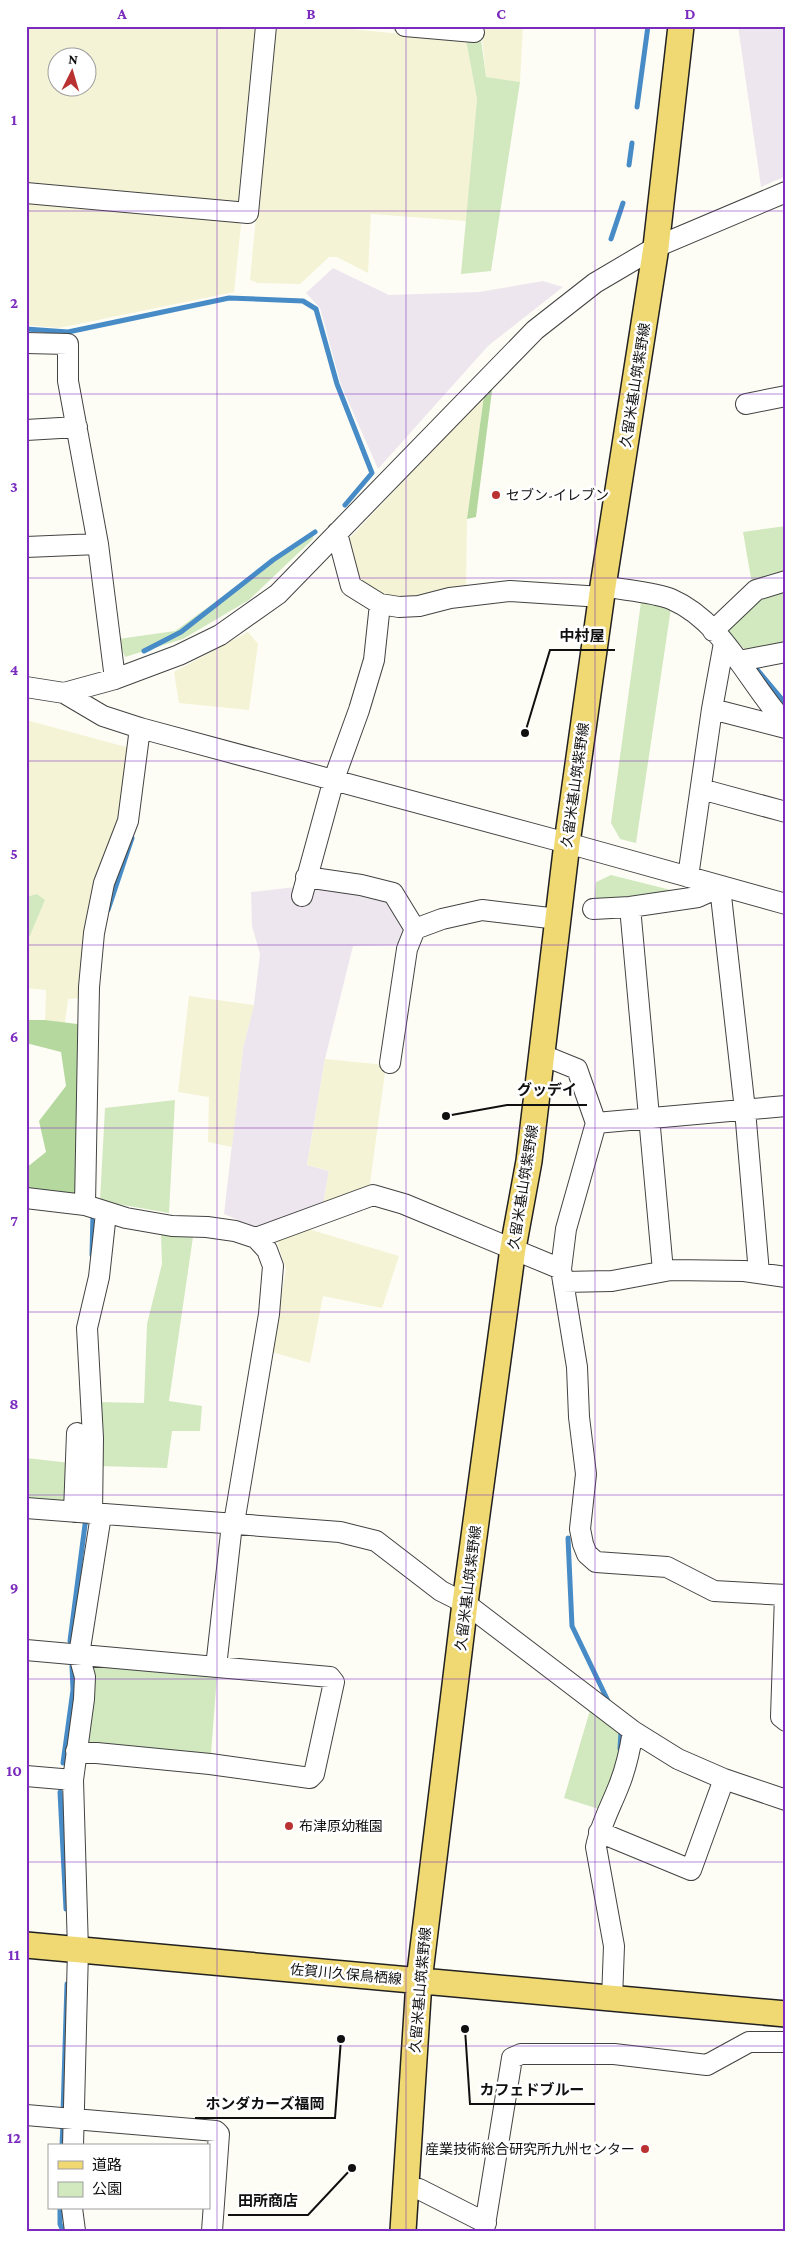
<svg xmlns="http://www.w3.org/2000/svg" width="812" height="2257" viewBox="0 0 812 2257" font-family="'Crimson Pro','Noto Sans JP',serif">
	<rect width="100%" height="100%" fill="#fefdf5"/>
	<path fill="#eee6ee" d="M 738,26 L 786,26 L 786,176 L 761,187 Z
		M 333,268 L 389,295 L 479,292 L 543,281 L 563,287 L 488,346 L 378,469 L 341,385 L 320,308 L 306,293 Z
		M 313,885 L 392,899 L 407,931 L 400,945 L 353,946 L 325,1059 L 307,1165 L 329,1171 L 323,1205 L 259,1229 L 224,1214 L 243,1048 L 254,1004 L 260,954 L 252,926 L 251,892 Z"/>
	<path fill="#f4f3d5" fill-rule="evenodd" d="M 26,26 L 258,26 L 240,204 L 26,184 ZM 58,58 L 88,58 L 88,88 L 58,88 Z
		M 274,26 L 318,26 L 466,40 L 477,99 L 466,221 L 371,214 L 368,273 L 337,257 L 329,257 L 300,284 L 258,283 L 250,280 Z
		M 481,26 L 523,26 L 520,82 L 486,77 Z
		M 26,201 L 238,220 L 241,225 L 234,292 L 59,328 L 26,325 Z
		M 484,396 L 467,519 L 466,588 L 390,599 L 358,579 L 347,541 Z
		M 248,632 L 258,644 L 249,710 L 179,703 L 174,672 Z
		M 26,720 L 130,748 L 123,813 L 81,998 L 68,999 L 65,1023 L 45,1020 L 46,990 L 26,988 L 26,945 L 45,900 L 37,894 L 26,897 Z
		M 189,996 L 254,1005 L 243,1048 L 232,1147 L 208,1142 L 209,1097 L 178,1092 Z
		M 325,1059 L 386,1065 L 369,1191 L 323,1205 L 329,1171 L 307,1165 Z
		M 298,1226 L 399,1256 L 382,1308 L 323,1296 L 310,1363 L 272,1352 L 286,1269 L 277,1242 Z"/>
	<path fill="#d2e8bf" d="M 481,39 L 486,77 L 520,82 L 491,271 L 461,274 L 477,99 L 466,40 Z
		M 786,526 L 786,573 L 752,584 L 743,532 Z
		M 314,530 L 313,539 L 249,600 L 183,639 L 125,657 L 118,639 L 175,631 Z
		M 786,587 L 786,646 L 748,653 L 726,629 L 761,594 Z
		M 641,602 L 661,603 L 671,608 L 636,843 L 620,839 L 611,823 Z
		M 611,875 L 671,890 L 670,895 L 594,903 L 596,882 Z
		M 37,894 L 45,900 L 26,945 L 26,897 Z
		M 175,1100 L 169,1213 L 100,1201 L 105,1108 Z
		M 161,1233 L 193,1237 L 169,1401 L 202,1406 L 200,1431 L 172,1431 L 167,1468 L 98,1466 L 97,1402 L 144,1403 L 147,1324 L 162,1264 Z
		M 26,1458 L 71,1463 L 68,1507 L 26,1503 Z
		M 96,1664 L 217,1675 L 211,1754 L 89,1744 L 86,1740 L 90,1668 Z
		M 591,1707 L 623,1731 L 621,1768 L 602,1810 L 564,1798 Z"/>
	<path fill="#b5d89f" d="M 493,383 L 476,517 L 467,519 L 484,396 Z
		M 26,1020 L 45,1020 L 85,1025 L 80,1198 L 27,1190 L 26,1168 L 46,1152 L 39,1121 L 66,1086 L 61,1052 L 26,1043 Z"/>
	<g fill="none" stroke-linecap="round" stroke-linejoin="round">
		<path stroke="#478cc6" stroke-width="5" d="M 637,107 L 648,26
			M 629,165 L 632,143
			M 611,239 L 623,203
			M 26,329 L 68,332 L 229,298 L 303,301 L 316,309 L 337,384 L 372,473 L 345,505
			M 144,651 L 181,632 L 273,560 L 315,532
			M 755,667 L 786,704
			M 108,910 L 132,838
			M 92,1255 L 93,1213
			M 568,1538 L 572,1626 L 609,1703
			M 70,1641 L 86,1517
			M 620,1749 L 621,1732
			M 63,1763 L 73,1690 L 72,1666
			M 60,1792 L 66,1909
			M 63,2113 L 67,1984
			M 62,2146 L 63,2122
			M 60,2208 L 60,2224 L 63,2231"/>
		<g stroke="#434343" stroke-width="22">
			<path id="minor" d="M 405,26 L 474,32
				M 26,193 L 248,213 L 266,26
				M 26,343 L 68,344 L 68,381 L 98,544 L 115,679
				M 746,404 L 786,396
				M 26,430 L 77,427
				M 337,533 L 351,586 L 380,604 L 399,607 L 419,606 L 450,598 L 510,591 L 602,597
				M 26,547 L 98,544
				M 603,586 C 622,590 654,592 671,599 C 724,622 748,683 786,724
				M 713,631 L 756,590 L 786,581
				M 739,661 L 786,652
				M 26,687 L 64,693 L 115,679 L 179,655 L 220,635 L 278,594 L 535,330 L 595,283 L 656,247 L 786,192
				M 64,693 L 103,716 L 140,728 L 567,843 L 786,904
				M 712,709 L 786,728
				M 701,789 L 786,812
				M 306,877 L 361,885 L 393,893 L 415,929
				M 688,877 L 712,709 L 724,643
				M 302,896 L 334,779 L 359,710 L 374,660 L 380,604
				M 630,907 L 663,1271
				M 593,909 L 630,907 L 698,897 L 720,887 L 745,1110 L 759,1273
				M 540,1054 L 577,1069 L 596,1123 L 566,1229 L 561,1269 L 577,1367 L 579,1417 L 586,1474 L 580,1529 L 583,1544 L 587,1554 L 596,1562 L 667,1567 L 714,1591 L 786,1595
				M 390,1063 L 407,949 L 415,929 L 442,919 L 482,910 L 558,919
				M 596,1123 L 786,1106
				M 26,1198 L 85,1205 L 126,1218 L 172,1226 L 207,1227 L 235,1231 L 256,1238 L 267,1250 L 273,1266 L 269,1314 L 234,1523 L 231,1533 L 216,1667
				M 85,1205 L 89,987 L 94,933 L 104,883 L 128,821 L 140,728
				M 256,1238 L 373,1195 L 404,1204 L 561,1269
				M 563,1282 L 612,1281 L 671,1270 L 744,1271 L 786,1277
				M 26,1508 L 340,1532 L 376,1541 L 441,1591 L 465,1603 L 633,1731 L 678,1759 L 724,1779 L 786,1800
				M 74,1512 L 77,1433
				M 92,1514 L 93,1438 L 87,1328 L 99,1277 L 106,1213
				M 785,1595 L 781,1717 L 786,1721
				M 26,1650 L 330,1677 L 334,1682 L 314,1774 L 310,1778 L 210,1764 L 76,1751
				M 26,1776 L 73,1780
				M 599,1832 L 691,1870 L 724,1779
				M 612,1999 L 614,1946 L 596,1847 C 600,1826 610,1808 618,1788 C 626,1769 630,1750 633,1731
				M 26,2115 L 216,2131 L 219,2134 L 212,2231
				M 73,2146 L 78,1950 L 73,1780 L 84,1699 L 85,1677 L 79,1655 L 101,1515
				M 419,2189 L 486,2223
				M 72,2208 L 75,2231
				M 484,2231 L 512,2058 L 521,2054 L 614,2054 L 707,2065 L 749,2042 L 786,2042"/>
		</g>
		<g stroke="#212121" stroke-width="28">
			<path id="major" d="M 26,1945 L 786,2014
				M 403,2231 L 419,1981 L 465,1603 L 513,1248 L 529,1161 L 567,843 L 603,586 L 656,247 L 681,26"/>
		</g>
		<use href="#minor" stroke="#fff" stroke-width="20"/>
		<use href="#major" stroke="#f0d973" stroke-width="25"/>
	</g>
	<path fill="none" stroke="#7b2cbf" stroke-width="1" stroke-opacity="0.55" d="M 217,26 L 217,2231M 406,26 L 406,2231M 595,26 L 595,2231M 26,211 L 786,211M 26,394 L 786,394M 26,578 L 786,578M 26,761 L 786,761M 26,945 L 786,945M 26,1128 L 786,1128M 26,1312 L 786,1312M 26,1495 L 786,1495M 26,1679 L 786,1679M 26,1862 L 786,1862M 26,2046 L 786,2046"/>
	<g fill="#b93130" stroke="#fff" stroke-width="2">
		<circle cx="496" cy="495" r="5"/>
		<circle cx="289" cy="1826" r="5"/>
		<circle cx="645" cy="2149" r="5"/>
	</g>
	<g text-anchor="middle" stroke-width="5" stroke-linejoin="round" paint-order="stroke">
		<g font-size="14" fill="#101010" stroke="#fff">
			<text transform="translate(635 385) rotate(-81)" y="5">久留米基山筑紫野線</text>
			<text transform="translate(575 785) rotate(-82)" y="5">久留米基山筑紫野線</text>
			<text transform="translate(523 1187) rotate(-81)" y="5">久留米基山筑紫野線</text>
			<text transform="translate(468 1588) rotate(-83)" y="5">久留米基山筑紫野線</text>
			<text transform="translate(346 1974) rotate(5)" y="5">佐賀川久保鳥栖線</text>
			<text transform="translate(420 1990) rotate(-85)" y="5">久留米基山筑紫野線</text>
		</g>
		<g font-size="14" fill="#101010" stroke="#fff" text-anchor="start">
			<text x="506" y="500">セブン-イレブン</text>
			<text x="299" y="1831">布津原幼稚園</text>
			<text x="635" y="2154" text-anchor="end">産業技術総合研究所九州センター</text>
		</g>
	</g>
	<path fill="none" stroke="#101010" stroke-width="2" d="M525 733L550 650H615M446 1116L507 1105H587M465 2029L470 2104H595M341 2039L335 2118H195M352 2168L308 2215H228"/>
	<g fill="#101010" stroke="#fff" stroke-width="2">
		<circle cx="525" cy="733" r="5"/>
		<circle cx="446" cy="1116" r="5"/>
		<circle cx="465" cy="2029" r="5"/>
		<circle cx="341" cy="2039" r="5"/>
		<circle cx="352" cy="2168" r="5"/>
	</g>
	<g font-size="15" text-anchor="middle" font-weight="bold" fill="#101010" stroke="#fff" stroke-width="5" stroke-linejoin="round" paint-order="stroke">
		<text x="582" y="641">中村屋</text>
		<text x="547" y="1095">グッデイ</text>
		<text x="532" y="2095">カフェドブルー</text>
		<text x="265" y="2109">ホンダカーズ福岡</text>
		<text x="268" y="2206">田所商店</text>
	</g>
	<rect width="812" height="2257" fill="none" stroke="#ffffff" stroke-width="55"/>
	<rect x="48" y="2144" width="162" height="65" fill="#ffffff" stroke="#9f9f9f"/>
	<rect x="58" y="2161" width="25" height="8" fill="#f0d973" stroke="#9f9f9f"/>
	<text x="92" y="2170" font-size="15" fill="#101010">道路</text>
	<rect x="58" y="2182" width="25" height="15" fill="#d2e8bf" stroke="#9f9f9f"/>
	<text x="92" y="2194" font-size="15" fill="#101010">公園</text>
	<g transform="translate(72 72) rotate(5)"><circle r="24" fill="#ffffff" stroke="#9f9f9f"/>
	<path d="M0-4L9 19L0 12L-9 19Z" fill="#b93130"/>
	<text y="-8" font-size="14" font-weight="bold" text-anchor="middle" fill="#101010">N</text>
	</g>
	<rect x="28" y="28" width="756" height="2202" fill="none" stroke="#7b2cbf" stroke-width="2"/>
	<g font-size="16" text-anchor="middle" font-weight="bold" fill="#7b2cbf">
		<text x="122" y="19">A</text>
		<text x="311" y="19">B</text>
		<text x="501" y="19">C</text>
		<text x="690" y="19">D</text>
		<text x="14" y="125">1</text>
		<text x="14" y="308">2</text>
		<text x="14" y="492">3</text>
		<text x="14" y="675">4</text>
		<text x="14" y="859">5</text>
		<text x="14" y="1042">6</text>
		<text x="14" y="1226">7</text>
		<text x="14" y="1409">8</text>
		<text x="14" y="1593">9</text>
		<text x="14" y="1776">10</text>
		<text x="14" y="1960">11</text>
		<text x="14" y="2143">12</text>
	</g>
</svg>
